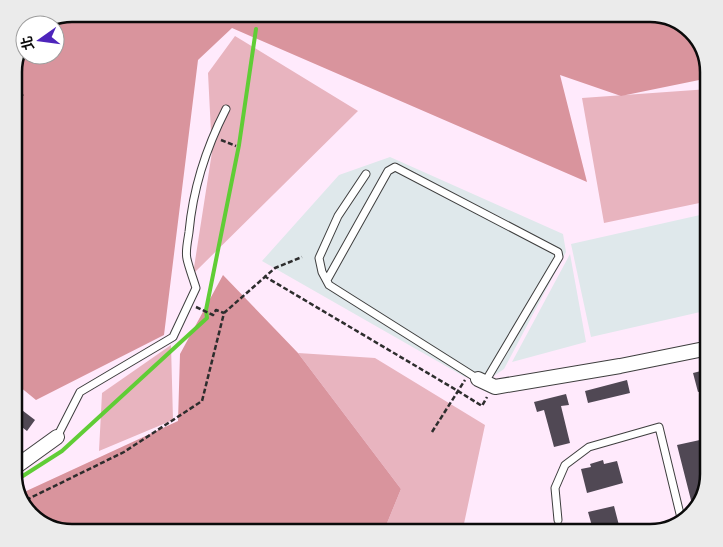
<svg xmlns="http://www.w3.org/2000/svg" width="723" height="547" viewBox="0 0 723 547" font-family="'Zilla Slab','Noto Sans TC',serif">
	<rect width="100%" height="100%" fill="#ffeafc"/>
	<path fill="#dfe8eb" d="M 390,157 L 563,234 L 566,252 L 504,369 L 485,382 L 478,379 L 465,377 L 262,261 L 339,175 Z
		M 709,213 L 709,310 L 591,337 L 571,244 Z
		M 570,254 L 586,342 L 512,362 Z"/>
	<path fill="#e8b4bf" d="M 235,36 L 358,111 L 193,274 L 212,152 L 208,73 Z
		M 709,89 L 709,201 L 604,223 L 582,98 Z
		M 171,345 L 173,420 L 99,451 L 102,393 Z
		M 298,353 L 375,358 L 485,425 L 462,533 L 383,533 L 401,489 Z"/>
	<path fill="#d9949d" d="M 73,14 L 651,14 L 686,26 L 709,72 L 709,78 L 621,96 L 560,75 L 587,182 L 232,28 L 198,60 L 164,335 L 36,400 L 14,382 L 14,69 L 25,46 L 25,55 L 55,55 L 55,25 L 43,25 Z
		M 223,275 L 298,353 L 401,489 L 383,533 L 72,533 L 37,521 L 22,493 L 178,421 L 180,354 Z"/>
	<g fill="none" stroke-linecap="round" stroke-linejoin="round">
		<path stroke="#60cd36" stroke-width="4" d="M 15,481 L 62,451 L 207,318 L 206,310 L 239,145 L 256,29"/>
	</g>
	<path fill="#504854" d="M 709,369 L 709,389 L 698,392 L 693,373 Z
		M 627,380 L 630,393 L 588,403 L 585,391 Z
		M 566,394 L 569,405 L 561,406 L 570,443 L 554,447 L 544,410 L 537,412 L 534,402 Z
		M 14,404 L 35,420 L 27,431 L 14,421 Z
		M 709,438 L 709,475 L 697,510 L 694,512 L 677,445 Z
		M 603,460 L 604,464 L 617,461 L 623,483 L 587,493 L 581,469 L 591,467 L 590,464 Z
		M 614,506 L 621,533 L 594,533 L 588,512 Z"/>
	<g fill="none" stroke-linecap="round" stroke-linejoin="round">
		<g stroke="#3e3e3e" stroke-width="9">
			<path id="lane" d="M 366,174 L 338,216 L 319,258 L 322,272 L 329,285 L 478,379
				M 327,280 L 388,171 L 395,167 L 558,252 L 559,257 L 485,382
				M 57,437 L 80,392 L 173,337 L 196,288 C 193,278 189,268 187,259 C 185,251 188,240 189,232 C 193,188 206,148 226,109
				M 558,520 L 555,488 L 565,465 L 589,447 L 659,427 L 681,518"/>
		</g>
		<g stroke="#3e3e3e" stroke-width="16">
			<path id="street" d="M 478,379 L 495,387 L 620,366 L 709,348
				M 14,468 L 57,437"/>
		</g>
		<path stroke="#2d2d2d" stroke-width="2.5" stroke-dasharray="5 2.5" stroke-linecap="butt" d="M 14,88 L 23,96
			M 221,140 L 236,146
			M 264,276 L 458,391 L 482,406 L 487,397
			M 196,307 L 213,315 L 216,310 L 224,313
			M 432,432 L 465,380
			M 26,500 L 124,452 L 202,401 L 224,313 L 275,268 L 302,257"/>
		<use href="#lane" stroke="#fff" stroke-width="7"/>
		<use href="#street" stroke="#fff" stroke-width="14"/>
	</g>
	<path d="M0 0H723V547H0ZM72 22H650A50 50 0 0 1 700 72V474A50 50 0 0 1 650 524H72A50 50 0 0 1 22 474V72A50 50 0 0 1 72 22Z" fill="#ebebeb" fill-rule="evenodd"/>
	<path fill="none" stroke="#0b0b0b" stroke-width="2.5" d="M72 22H650A50 50 0 0 1 700 72V474A50 50 0 0 1 650 524H72A50 50 0 0 1 22 474V72A50 50 0 0 1 72 22Z"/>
	<g transform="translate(40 40) rotate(256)"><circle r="24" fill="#ffffff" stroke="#9d9d9d"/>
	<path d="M0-4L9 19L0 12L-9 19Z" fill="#4d24bb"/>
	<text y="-8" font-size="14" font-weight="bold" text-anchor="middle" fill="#0b0b0b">北</text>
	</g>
</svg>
